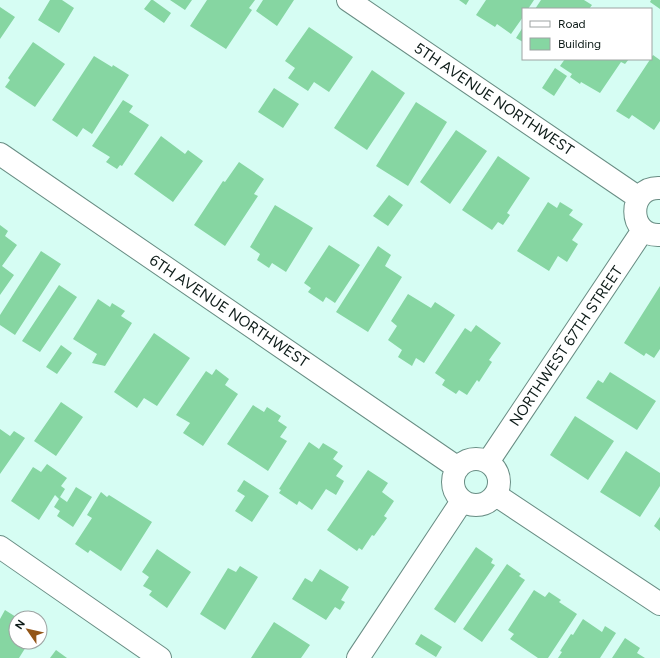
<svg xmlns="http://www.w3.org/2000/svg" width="660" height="658" viewBox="0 0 660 658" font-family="Figtree,sans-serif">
	<rect width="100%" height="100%" fill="#d6fdf3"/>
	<path fill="#86d6a2" d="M 50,0 L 62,0 L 74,8 L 59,33 L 38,20 Z
		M 151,0 L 153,0 L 171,13 L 164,23 L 144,9 Z
		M 170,0 L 192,0 L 185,10 Z
		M 207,0 L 255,0 L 249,8 L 252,10 L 226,49 L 190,26 Z
		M 263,0 L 294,0 L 277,26 L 256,11 Z
		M 459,0 L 469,0 L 466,5 Z
		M 486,0 L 534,0 L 528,9 L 523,9 L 523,17 L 511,34 L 497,24 L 495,27 L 476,15 Z
		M 541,0 L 584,0 L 592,5 L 589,9 L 535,9 Z
		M 651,0 L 660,0 L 660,9 L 650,2 Z
		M 0,7 L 15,17 L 0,39 Z
		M 309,27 L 353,57 L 329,92 L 314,82 L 308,91 L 288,78 L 295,68 L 285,61 Z
		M 523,27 L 523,42 L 516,38 Z
		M 33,42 L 65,64 L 35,107 L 5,87 L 10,80 L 8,78 Z
		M 653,55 L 660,60 L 660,121 L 654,130 L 632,115 L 629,119 L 616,111 Z
		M 94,56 L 112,67 L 113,65 L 129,75 L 92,134 L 83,128 L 77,137 L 52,120 Z
		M 565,59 L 629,59 L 625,64 L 621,62 L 600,93 L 581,82 L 580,84 L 570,77 L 572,74 L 560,66 Z
		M 555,68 L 567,76 L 554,96 L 542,88 Z
		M 372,70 L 405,93 L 367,150 L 334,128 Z
		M 274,88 L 299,104 L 283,128 L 258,112 Z
		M 123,100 L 133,106 L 129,112 L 149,125 L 122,166 L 120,165 L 117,169 L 106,162 L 110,157 L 92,146 Z
		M 416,102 L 447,122 L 408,186 L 376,166 Z
		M 456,130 L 487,151 L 450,204 L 420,182 Z
		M 161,136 L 185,154 L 188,150 L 203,161 L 173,202 L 134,174 Z
		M 498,156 L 530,178 L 507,213 L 510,215 L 503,225 L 498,222 L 492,230 L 462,210 Z
		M 239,162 L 264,179 L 254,194 L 258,196 L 225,246 L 194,225 L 223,181 L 225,182 Z
		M 389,195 L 403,205 L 388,226 L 373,216 Z
		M 548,202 L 557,208 L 560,202 L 573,210 L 569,215 L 583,224 L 572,240 L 578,244 L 567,262 L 558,256 L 549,271 L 517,251 Z
		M 275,205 L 313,228 L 286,272 L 272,263 L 269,268 L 257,260 L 260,254 L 250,247 Z
		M 0,225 L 8,231 L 5,236 L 17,245 L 2,266 L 14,275 L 0,295 Z
		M 329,245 L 360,265 L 335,303 L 326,297 L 323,302 L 308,292 L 311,288 L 304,283 Z
		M 378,246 L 391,255 L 385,266 L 402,277 L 368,332 L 336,312 Z
		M 41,251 L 61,264 L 15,335 L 0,325 L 0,315 Z
		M 59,285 L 77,297 L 40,352 L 22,341 Z
		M 660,286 L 660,349 L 654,358 L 646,353 L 644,356 L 624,343 Z
		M 408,294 L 431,308 L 435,302 L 455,315 L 424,363 L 416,358 L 412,366 L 398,357 L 402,350 L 388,340 L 397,326 L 391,321 Z
		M 98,299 L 110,307 L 112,303 L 125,311 L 121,316 L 132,323 L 105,366 L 92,363 L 97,354 L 73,339 Z
		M 476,325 L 501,343 L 489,360 L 492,362 L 479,382 L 477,380 L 467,395 L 459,390 L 456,394 L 442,385 L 445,380 L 435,373 L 465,328 L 471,332 Z
		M 154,333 L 190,358 L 157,406 L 144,398 L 137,408 L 114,392 Z
		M 61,345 L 72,353 L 57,374 L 46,367 Z
		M 216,369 L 229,379 L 225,385 L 238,394 L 203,446 L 183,433 L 190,423 L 176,415 L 206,371 L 212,375 Z
		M 610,372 L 656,401 L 637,430 L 586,398 L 598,380 L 603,383 Z
		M 61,402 L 83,417 L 56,456 L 34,441 Z
		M 253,405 L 264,412 L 267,407 L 281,416 L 278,421 L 287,427 L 280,437 L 287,441 L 268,471 L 227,444 Z
		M 575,416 L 614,441 L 588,480 L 550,455 Z
		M 0,429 L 10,436 L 14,431 L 25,438 L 0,474 Z
		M 309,442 L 319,449 L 323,443 L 338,452 L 333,459 L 343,466 L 336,476 L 344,481 L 336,495 L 326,489 L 312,510 L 299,501 L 297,505 L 279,493 L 281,490 L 279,489 Z
		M 626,451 L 660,473 L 660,486 L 640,517 L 600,492 Z
		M 47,464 L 67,478 L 61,486 L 65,489 L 60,497 L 67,502 L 76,487 L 92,497 L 73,527 L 57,516 L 60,511 L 54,507 L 59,499 L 55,495 L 39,520 L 11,501 L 33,467 L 41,472 Z
		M 368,470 L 388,483 L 382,492 L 394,501 L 384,516 L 387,518 L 374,536 L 372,535 L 362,550 L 359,548 L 357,551 L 327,530 Z
		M 244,480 L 269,496 L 252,522 L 235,511 L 245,496 L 237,491 Z
		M 101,492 L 107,497 L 109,495 L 152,522 L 121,571 L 90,550 L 88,553 L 75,544 L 92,518 L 87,515 Z
		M 660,517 L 660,531 L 654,526 Z
		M 476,547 L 493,559 L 491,563 L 495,565 L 455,623 L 434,609 Z
		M 157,549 L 191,572 L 167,608 L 149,595 L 152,591 L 143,586 L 149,577 L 142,572 Z
		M 507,564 L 521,574 L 519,576 L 525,580 L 482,642 L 463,629 Z
		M 240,566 L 258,577 L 225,630 L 200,614 L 228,568 L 236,572 Z
		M 320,569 L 349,587 L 341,600 L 345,602 L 340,610 L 335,607 L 326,620 L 292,599 L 305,578 L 312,582 Z
		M 534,590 L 545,597 L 549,592 L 561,600 L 559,602 L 577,614 L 548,658 L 538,658 L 510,639 L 514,634 L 508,630 Z
		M 5,610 L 16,617 L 16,642 L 29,642 L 19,658 L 0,658 L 0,619 Z
		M 583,619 L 602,632 L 605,626 L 616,633 L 600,658 L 558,658 L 562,652 L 560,651 L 571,634 L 573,635 Z
		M 274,622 L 310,645 L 301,658 L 251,658 Z
		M 421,634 L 442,647 L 436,657 L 415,644 Z
		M 625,638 L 640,648 L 637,653 L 645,658 L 612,658 Z
		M 56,650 L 67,658 L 50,658 Z"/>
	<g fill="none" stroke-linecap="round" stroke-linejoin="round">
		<g stroke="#698d84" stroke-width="24">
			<path id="minor" d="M 348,0 L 639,198
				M 0,154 L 458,468
				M 660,188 C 627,186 627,237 660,235
				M453 482a23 23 0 1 1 46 0a23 23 0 1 1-46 0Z
				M 488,462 L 643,230
				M 496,495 L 660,604
				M 0,547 L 160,658
				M 358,658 L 462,501"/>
		</g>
		<use href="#minor" stroke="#fff" stroke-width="22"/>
	</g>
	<g text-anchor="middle" stroke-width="3" stroke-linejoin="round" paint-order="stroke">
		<g font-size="15" fill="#0d1b18" stroke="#fff">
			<text transform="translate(494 99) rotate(34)" y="5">5TH AVENUE NORTHWEST</text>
			<text transform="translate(229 311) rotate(34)" y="5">6TH AVENUE NORTHWEST</text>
			<text transform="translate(566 346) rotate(-56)" y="5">NORTHWEST 67TH STREET</text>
		</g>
	</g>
	<rect x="522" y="8" width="130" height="52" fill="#ffffff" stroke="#9ea4a3"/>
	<rect x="530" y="21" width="20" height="6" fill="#ffffff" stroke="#9ea4a3"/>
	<text x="558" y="28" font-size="12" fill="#0d1b18">Road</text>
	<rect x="530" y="38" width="20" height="12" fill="#86d6a2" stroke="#9ea4a3"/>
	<text x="558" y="48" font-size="12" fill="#0d1b18">Building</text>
	<g transform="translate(28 630) rotate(304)"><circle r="19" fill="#ffffff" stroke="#9ea4a3"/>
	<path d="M0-3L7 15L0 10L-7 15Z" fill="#925517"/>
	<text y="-6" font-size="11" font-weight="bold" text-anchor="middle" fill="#0d1b18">N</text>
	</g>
</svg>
